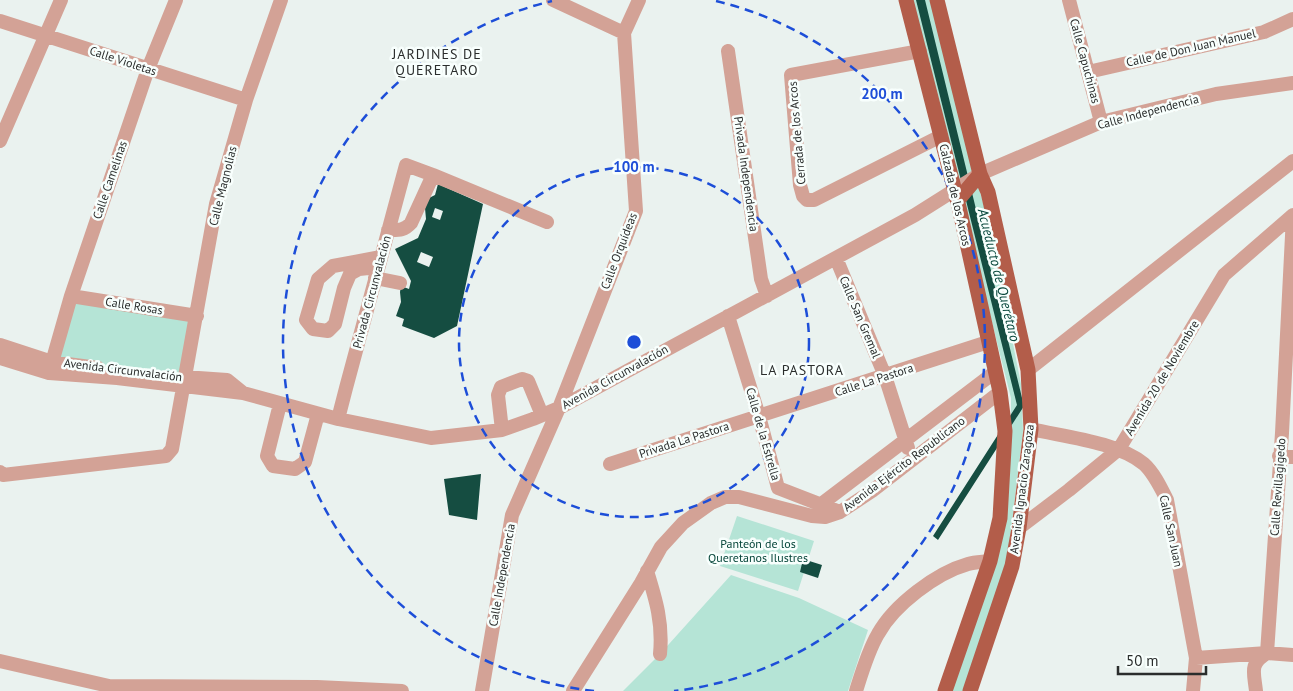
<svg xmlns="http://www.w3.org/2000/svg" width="1293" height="691" viewBox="0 0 1293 691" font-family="'PT Sans',sans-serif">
	<rect width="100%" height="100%" fill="#eaf2ef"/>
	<path fill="#b5e4d6" d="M 911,0 L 931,0 L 992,238 L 1021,384 L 1023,431 L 1006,573 L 967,691 L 949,691 L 967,642 L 1011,435 L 1011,398 Z
		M 71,296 L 197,316 L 186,377 L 120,371 L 52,362 Z
		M 737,516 L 814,541 L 798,591 L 720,566 Z
		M 731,575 L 799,598 L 868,630 L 848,691 L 623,691 L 660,654 Z"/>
	<path fill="#154d41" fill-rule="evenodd" d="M 916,0 L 925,0 L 1024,406 L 938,540 L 933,536 L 1017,405 Z
		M 438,184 L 483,204 L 457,326 L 434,338 L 402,326 L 404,319 L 396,316 L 401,302 L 400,292 L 401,286 L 409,289 L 411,281 L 395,249 L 418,238 L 426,219 L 425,208 L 429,198 L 435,195 ZM 435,208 L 443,211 L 440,220 L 432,217 ZM 421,252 L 433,257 L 429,267 L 417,262 Z
		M 481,474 L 477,520 L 449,515 L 444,479 Z
		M 803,559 L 822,565 L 818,578 L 800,572 Z"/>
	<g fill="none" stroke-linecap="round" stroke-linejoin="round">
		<path stroke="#d3a296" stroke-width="14" d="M 553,0 L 624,33
			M 1069,0 L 1101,122
			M 0,21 L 246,100
			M 728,51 L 761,279 L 767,296
			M 920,51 L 791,75 L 800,185 L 803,196 L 807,200 L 814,200 L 941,136
			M 1088,72 L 1264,32 L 1293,19
			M 0,141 L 61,0
			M 433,175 L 547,222
			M 836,258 L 885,376 L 908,448
			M 378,267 L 359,269 L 350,274 L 344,288 L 335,324 L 328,331 L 313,329 L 306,320 L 318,279 L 333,266 L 381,257
			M 375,278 L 400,283
			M 71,296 L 197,316
			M 728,316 L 759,416 L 778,488 L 840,512
			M 0,345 L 52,362 L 98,368
			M 0,358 L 49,373 L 117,378 L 243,393 L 338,419 L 431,438 L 502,430 L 533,419 L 559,408 L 915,215 L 980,174 L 1101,122 L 1216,94 L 1293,83
			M 1028,370 L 1293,161
			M 49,373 L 71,296 L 148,69 L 176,0
			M 184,377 L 227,380 L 243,393
			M 280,404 L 267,456 L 273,466 L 295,469 L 305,462 L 318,414
			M 338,419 L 346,388 L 406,165 L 433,175 L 411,223 C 404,231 398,230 388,230
			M 1031,429 C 1066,437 1117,442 1144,464 C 1154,473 1161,488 1167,500 L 1196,658 L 1193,691
			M 502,430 L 498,395 L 501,387 L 522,379 L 528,381 L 542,415
			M 1279,456 L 1293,457
			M 610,464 L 988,342
			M 0,472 L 3,475 L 166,456 L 172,449 L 216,204 L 246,100 L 281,0
			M 820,505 L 995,372
			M 1019,528 L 1069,490 L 1119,449 L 1224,275 L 1293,215
			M 647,571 C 656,600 663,623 660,654
			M 1196,658 L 1267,653 L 1293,655
			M 0,661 L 109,686 L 317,687 L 402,691
			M 482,691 L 512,515 L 559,408 L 636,211 L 624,33 L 639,0
			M 573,691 L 641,583 L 661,547 L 683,523 L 711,503 L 725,497 L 739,497 L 812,516 L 825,517 L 840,512 L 872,491 L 1000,392
			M 856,691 C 862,672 868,651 878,634 C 894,605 936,573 968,564 C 975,562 983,562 990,561
			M 1256,691 C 1254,672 1249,664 1267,653 L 1282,433 L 1293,216"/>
		<path stroke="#b35d4a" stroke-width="15" d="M 906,0 L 959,207 L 1000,392 L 1005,431 L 1000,518 L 990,561 L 945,691
			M 937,0 L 980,174 L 988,192 L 1028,370 L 1031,429 L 1019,528 L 1012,566 L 970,691
			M 958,200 L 980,174"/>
	</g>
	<g fill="none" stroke="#1d4ed8" stroke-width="2.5" stroke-dasharray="9 6">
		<circle cx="634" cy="342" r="175"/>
		<path d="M594 691A351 351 0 0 1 552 1M716 1A351 351 0 0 1 674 691"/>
	</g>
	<g text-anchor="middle" stroke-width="5" stroke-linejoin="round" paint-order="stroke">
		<g font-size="12" fill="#2a2d2c" stroke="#f8fffd">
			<text transform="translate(1191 48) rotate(-13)" y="4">Calle de Don Juan Manuel</text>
			<text transform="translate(123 61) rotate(18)" y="4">Calle Violetas</text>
			<text transform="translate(1085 61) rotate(75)" y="4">Calle Capuchinas</text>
			<text transform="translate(1148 112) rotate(-15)" y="4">Calle Independencia</text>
			<text transform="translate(797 133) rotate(-95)" y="4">Cerrada de los Arcos</text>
			<text transform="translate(746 174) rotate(82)" y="4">Privada Independencia</text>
			<text transform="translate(110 180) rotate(-71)" y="4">Calle Camelinas</text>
			<text transform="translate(223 186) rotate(-76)" y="4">Calle Magnolias</text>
			<text transform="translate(955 195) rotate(77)" y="4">Calzada de los Arcos</text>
			<text transform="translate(619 251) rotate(-69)" y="4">Calle Orquídeas</text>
			<text transform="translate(372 292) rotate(-75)" y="4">Privada Circunvalación</text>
			<text transform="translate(134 306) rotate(9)" y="4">Calle Rosas</text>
			<text transform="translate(860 317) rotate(67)" y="4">Calle San Gremal</text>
			<text transform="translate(123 370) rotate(7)" y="4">Avenida Circunvalación</text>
			<text transform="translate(615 377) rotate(-29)" y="4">Avenida Circunvalación</text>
			<text transform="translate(1162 378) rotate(-59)" y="4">Avenida 20 de Noviembre</text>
			<text transform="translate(874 380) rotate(-18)" y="4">Calle La Pastora</text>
			<text transform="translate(763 434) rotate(74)" y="4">Calle de la Estrella</text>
			<text transform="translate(684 440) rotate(-18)" y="4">Privada La Pastora</text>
			<text transform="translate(904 464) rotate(-37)" y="4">Avenida Ejército Republicano</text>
			<text transform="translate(1278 487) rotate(-86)" y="4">Calle Revillagigedo</text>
			<text transform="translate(1022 489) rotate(-83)" y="4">Avenida Ignacio Zaragoza</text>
			<text transform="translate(1171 531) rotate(78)" y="4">Calle San Juan</text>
			<text transform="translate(502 575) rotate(-80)" y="4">Calle Independencia</text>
		</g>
		<g font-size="12" fill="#06463a" stroke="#f8fffd">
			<text x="758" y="548">Panteón de los<tspan x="758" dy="14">Queretanos Ilustres</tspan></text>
		</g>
		<g font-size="14" letter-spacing="1" fill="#2a2d2c" stroke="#f8fffd">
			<text x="437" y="59">JARDINES DE<tspan x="437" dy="16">QUERETARO</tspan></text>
			<text x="802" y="375">LA PASTORA</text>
		</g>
		<g font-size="14" font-style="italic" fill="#08483c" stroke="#f8fffd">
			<text transform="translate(999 275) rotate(76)" y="5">Acueducto de Querétaro</text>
		</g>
	</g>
	<circle cx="634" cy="342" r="8" fill="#1d4ed8" stroke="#f8fffd" stroke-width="2.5"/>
	<g font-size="15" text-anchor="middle" font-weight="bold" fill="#1d4ed8" stroke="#f8fffd" stroke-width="5" stroke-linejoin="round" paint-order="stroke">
		<text x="882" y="99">200 m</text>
		<text x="634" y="172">100 m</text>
	</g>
	<path d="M1118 666v8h88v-8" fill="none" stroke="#2a2d2c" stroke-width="2.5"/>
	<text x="1126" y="666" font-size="15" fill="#2a2d2c" stroke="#f8fffd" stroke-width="4" paint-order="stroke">50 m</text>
</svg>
